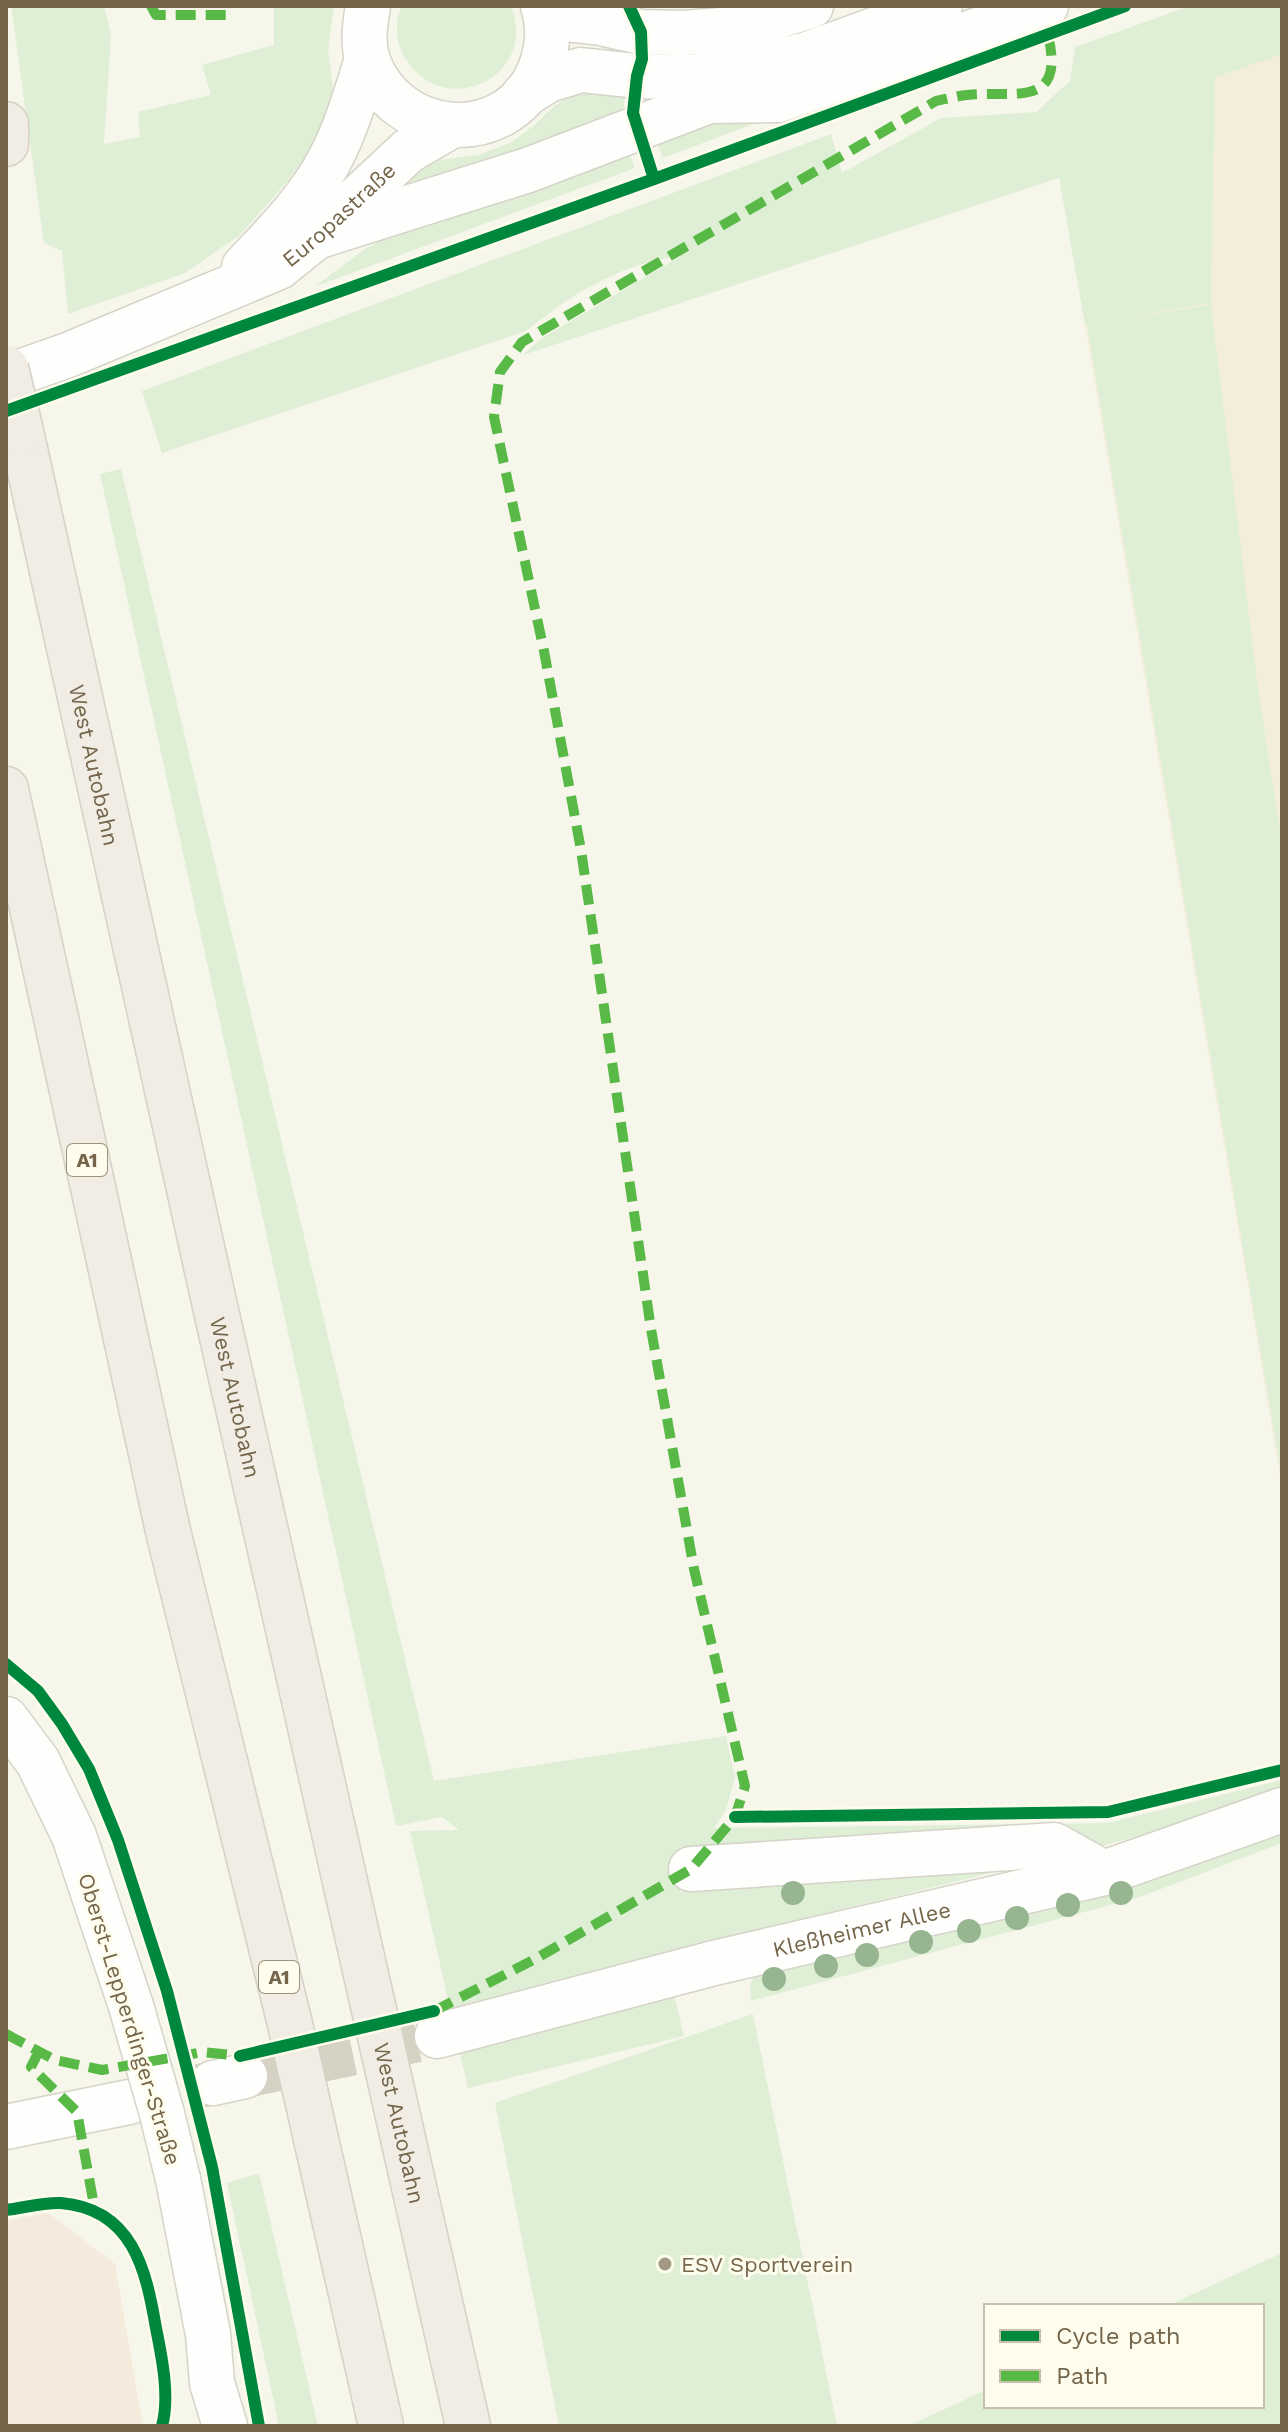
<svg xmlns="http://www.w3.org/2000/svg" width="1288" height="2432" viewBox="0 0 1288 2432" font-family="'Work Sans',sans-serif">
	<rect width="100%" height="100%" fill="#f7f6eb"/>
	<path fill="#f2eedb" d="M 1282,6 L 1282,1487 L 1085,325 L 1211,302 L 1215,77 Z"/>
	<path fill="#f5ebdc" d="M 48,2213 L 115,2264 L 142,2421 L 141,2426 L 6,2426 L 6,2221 Z"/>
	<path fill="#deefd6" d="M 11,6 L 104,6 L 111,34 L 104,144 L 140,137 L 138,112 L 211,95 L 202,65 L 274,45 L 274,6 L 334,6 L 328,51 L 334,95 L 318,142 L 285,184 L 240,235 L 185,273 L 68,314 L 62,251 L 44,243 Z
		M 402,6 L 511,6 C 540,78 440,124 403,54 C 395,40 395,20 402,6 Z
		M 1190,6 L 1282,6 L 1282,54 L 1215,77 L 1211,303 L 1100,322 L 1211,305 L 1258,689 L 1282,845 L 1282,1478 L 1087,325 L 1085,325 L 1059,178 L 523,355 L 542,338 L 681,256 C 621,263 572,294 526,331 L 162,453 L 142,391 L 831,134 L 842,173 L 941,118 L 1036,112 L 1070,81 L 1075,47 Z
		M 625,87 L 623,114 L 367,210 L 431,161 L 478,155 L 510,143 L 536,124 L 553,107 L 575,91 Z
		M 793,109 L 663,158 L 654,134 L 716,113 Z
		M 626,145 L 635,168 L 314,287 L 365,249 L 399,230 Z
		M 121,469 L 434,1781 L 726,1736 L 735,1777 L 726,1810 L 714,1828 L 1108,1823 L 1282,1780 L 1282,1797 L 1109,1844 L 664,1953 L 684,2036 L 468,2088 L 410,1831 L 459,1830 L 442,1817 L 396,1826 L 100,474 Z
		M 1282,1830 L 1282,1843 L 1140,1897 L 751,2001 L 750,1985 L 754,1975 Z
		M 753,2014 L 837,2426 L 559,2426 L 495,2103 Z
		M 259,2173 L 318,2426 L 279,2426 L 227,2183 Z
		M 1282,2253 L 1282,2426 L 908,2426 L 986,2390 L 986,2406 L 1262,2406 L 1262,2306 L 1167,2306 Z"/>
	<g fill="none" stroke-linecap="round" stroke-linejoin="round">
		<path stroke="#d6d2c3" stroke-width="44" stroke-dasharray="44 22" stroke-linecap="butt" d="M 245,2076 L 437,2036
			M 129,2102 L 213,2083"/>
		<g stroke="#d6d3c9" stroke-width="47">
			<g id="minor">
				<path d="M 368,6 C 365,24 362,43 368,61 C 395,138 505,150 539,72 C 548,50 550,28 543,6"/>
				<path d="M 546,17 L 601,23 L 641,32 L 684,33 L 735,29 L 811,6"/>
				<path d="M 780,67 L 805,55 L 940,6"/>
				<path d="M 524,95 L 548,80 L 581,70 L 637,76 L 692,77 L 805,55"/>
				<path d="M 316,237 L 528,170 L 709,101 L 779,100 L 1046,6"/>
				<path d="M 244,267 C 271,238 300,209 321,175 C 343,140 355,98 367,59"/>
				<path id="s1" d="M 6,377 L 68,355 L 279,267 L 316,237 L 408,151 L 451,126"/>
				<path d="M 6,1719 L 38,1762 L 74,1836 L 131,2006"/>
				<path d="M 691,1869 L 1054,1845 L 1104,1873"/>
				<path id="s2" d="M 437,2036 L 714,1963 L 1104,1873 L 1282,1810"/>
				<path d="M 213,2083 L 245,2076"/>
				<path d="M 6,2127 L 129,2102"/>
				<path d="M 178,2179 L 208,2334 L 212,2383 L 225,2426"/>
			</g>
		</g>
		<g stroke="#d5d1c6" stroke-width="47">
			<g id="highway">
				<path d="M 6,124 L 6,144"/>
				<path id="s3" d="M 21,431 C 166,1097 318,1761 468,2426"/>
				<path d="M 6,789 L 168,1531 L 290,2024 L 381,2426"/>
			</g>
		</g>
		<use href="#minor" stroke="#fefefc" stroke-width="44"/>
		<use href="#highway" stroke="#f1ece4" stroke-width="44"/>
		<g stroke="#d6d3c9" stroke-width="47" stroke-linecap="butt">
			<path id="minor-bridge" d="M 131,2006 L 161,2110 L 178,2179"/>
		</g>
		<g stroke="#d5d1c6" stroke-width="47" stroke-linecap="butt">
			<path id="highway-bridge" d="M 6,368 L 21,431"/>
		</g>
		<use href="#minor-bridge" stroke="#fefefc" stroke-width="44"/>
		<use href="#highway-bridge" stroke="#f1ece4" stroke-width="44"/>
		<path stroke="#58b947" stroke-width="10" stroke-dasharray="20 10" stroke-linecap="butt" d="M 151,6 L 156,15 L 226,15
			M 434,2011 L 537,1958 L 691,1869 L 735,1817 L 745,1786 L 694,1569 L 651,1329 L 581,850 L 544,651 L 494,417 L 500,372 L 522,342 L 936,101 C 946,99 957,96 967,95 C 1013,90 1066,110 1048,35
			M 6,2034 L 55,2060 L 102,2070 L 203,2052 L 240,2056
			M 39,2051 L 31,2067 L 77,2112 L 95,2211"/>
		<g stroke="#fefcec" stroke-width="17">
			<path id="cycleway" d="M 629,6 L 641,32 L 642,59 L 637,76 L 633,113 L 654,179
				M 6,411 L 654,179 L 1125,6
				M 6,1664 L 38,1691 L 62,1724 L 89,1769 L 118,1840 L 167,1991 L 212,2167 L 259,2426
				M 735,1817 L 1108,1812 L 1282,1770
				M 240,2056 L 434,2011
				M 6,2210 C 23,2208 44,2202 61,2203 C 133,2209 146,2270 156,2328 C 162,2358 170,2397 162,2426"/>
		</g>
		<use href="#cycleway" stroke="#00873e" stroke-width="12"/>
	</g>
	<g fill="#97b590">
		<circle cx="793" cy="1893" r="12"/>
		<circle cx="1121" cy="1893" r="12"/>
		<circle cx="1068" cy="1905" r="12"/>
		<circle cx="1017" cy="1918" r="12"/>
		<circle cx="969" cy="1931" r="12"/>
		<circle cx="921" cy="1942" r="12"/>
		<circle cx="867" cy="1955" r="12"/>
		<circle cx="826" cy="1966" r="12"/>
		<circle cx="774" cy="1979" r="12"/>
	</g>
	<circle fill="#a29883" stroke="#fefcec" stroke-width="3" cx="665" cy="2264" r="8"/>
	<g text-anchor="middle" stroke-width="6" stroke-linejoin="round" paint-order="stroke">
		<g fill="#fefcec" stroke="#9d927b" stroke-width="2">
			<rect x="67" y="1144" width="40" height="32" rx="6"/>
			<rect x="259" y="1961" width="40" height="32" rx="6"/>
		</g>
		<g font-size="20" font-weight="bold" fill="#74654b">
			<text x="87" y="1167">A1</text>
			<text x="279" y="1984">A1</text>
		</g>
		<g font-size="22" fill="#74654b" stroke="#fefcec">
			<text dy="8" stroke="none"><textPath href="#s1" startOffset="374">Europastraße</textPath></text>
			<text dy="8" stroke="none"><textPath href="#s3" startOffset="342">West Autobahn</textPath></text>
			<text dy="8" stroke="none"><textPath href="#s3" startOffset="990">West Autobahn</textPath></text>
			<text dy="8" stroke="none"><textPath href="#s2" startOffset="438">Kleßheimer Allee</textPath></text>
			<text transform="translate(130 2019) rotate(73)" y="8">Oberst-Lepperdinger-Straße</text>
			<text dy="8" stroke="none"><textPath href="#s3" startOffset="1734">West Autobahn</textPath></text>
		</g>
		<g font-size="22" fill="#74654b" stroke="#fefcec" text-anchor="start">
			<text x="681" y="2272">ESV Sportverein</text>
		</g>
	</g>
	<rect width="1288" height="2432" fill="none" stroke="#74654b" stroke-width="16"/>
	<rect x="984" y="2304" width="280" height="104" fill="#fefcec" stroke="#c7c0ac" stroke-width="2"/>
	<rect x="1000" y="2330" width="40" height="12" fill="#00873e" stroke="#c7c0ac" stroke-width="2"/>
	<text x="1056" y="2344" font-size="24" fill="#74654b">Cycle path</text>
	<rect x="1000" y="2370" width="40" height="12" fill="#58b947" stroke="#c7c0ac" stroke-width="2"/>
	<text x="1056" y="2384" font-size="24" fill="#74654b">Path</text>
</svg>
